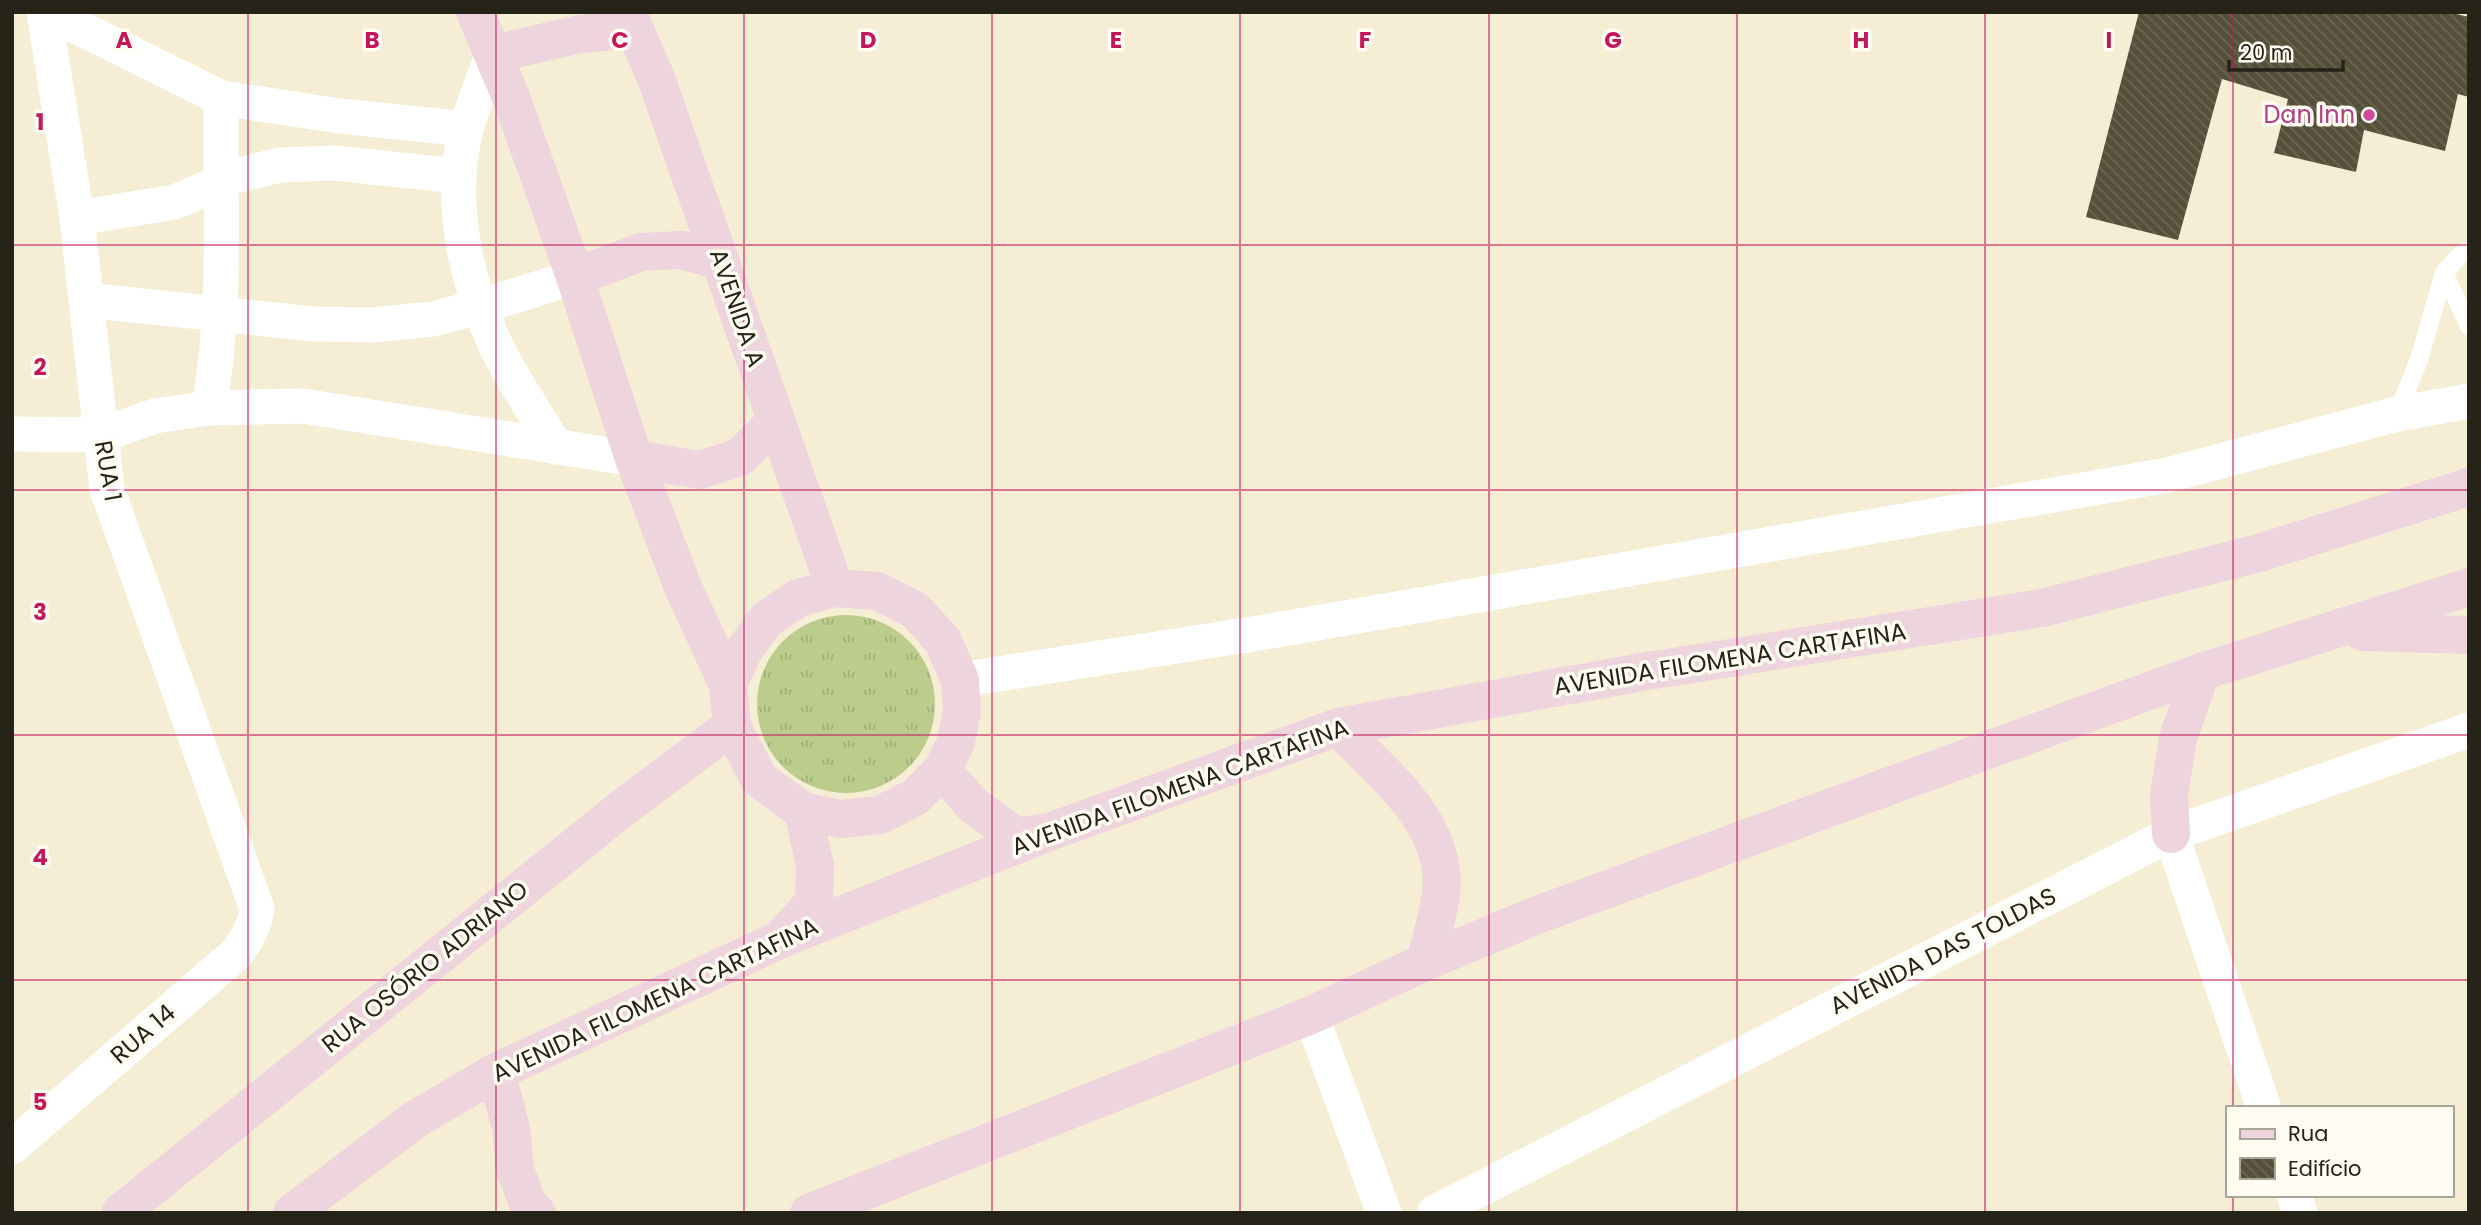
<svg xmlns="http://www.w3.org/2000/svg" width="2481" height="1225" viewBox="0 0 2481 1225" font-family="Poppins,sans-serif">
	<defs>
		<pattern id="grass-tufts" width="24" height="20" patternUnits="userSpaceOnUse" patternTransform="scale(1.75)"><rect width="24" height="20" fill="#bccc8c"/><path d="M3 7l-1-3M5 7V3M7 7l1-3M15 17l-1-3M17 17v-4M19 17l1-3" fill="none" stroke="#a1af78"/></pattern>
		<pattern id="building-back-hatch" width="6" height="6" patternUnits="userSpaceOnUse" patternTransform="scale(1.75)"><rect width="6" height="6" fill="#564f39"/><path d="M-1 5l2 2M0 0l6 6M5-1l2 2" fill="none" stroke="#6b6553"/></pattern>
	</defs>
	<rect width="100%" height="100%" fill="#f6eed4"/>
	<path fill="url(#grass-tufts)" d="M757 704a89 89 0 1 1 178 0a89 89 0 1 1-178 0Z"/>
	<path fill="url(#building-back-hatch)" d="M 2139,12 L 2448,12 L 2469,17 L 2469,97 L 2458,94 L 2445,151 L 2364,130 L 2356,172 L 2274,153 L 2288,99 L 2222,79 L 2178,240 L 2086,217 Z"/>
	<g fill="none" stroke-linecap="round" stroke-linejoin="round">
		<path stroke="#fff" stroke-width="18" d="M 2444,273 L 2469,326
			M 2397,414 L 2419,360 L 2444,273 L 2460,255 L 2469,250"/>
		<path stroke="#fff" stroke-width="35" d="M 48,12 L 221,98 L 340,116 L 466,129
			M 493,54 C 484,78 473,104 466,129 C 448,201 465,280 496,346 C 513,381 536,414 556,447
			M 77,218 L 175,202 L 235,176 L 280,165 L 334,163 L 459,176
			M 86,300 L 313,324 L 373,325 L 433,319 L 479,307 L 575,277
			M 209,408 C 227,309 220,198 221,98
			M 12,434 L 101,435 L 155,416 L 209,408 L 303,406 L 634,459
			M 960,680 L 1265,632 L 2168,475 L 2397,414 L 2469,401
			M 2171,834 L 2264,1108
			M 1311,1015 L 1384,1213
			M 12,1147 L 236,954 C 247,940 255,926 257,909 L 107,489 L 77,218 L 44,12
			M 2294,1195 L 2300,1213
			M 1434,1213 L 2171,834 L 2469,730"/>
		<path stroke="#eed4dd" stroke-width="38" d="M 475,12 L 511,97 L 575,277 L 634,459 L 682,585 L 728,685
			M 627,12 L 656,78 L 835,588
			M 493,54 L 580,34 L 635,29
			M 575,277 L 641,252 L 682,250 L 720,261
			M 634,459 L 700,470 L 740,457 L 776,421
			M 835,588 L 877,591 L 915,610 L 943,641 L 960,680 L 962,711 L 956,742 L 942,770 L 915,797 L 880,815 L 841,819 L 803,811 L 759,779 L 732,726 L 728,685 L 743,652 L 766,620 L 798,598 Z
			M 2362,632 L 2469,635
			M 1338,727 C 1382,773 1449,823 1441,894 C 1438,917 1431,939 1425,962
			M 942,770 L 974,806 L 1017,837 L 1047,832
			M 2171,834 L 2169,795 L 2178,738 L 2201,672
			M 783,936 L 814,902 L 815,866 L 803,811
			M 496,1072 L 511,1128 L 515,1170 L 528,1204 L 537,1213
			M 120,1213 L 620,810 L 732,726
			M 292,1213 L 416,1119 L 496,1072 L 781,939 L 1049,832 L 1338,727 L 1642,672 L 2042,608 L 2259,553 L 2469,487
			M 809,1213 L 1311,1015 L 1425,962 L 1537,915 L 2201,672 L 2469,587"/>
	</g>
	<path fill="none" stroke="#c2185b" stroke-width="2" stroke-opacity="0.55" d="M 248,12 L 248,1213M 496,12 L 496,1213M 744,12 L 744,1213M 992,12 L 992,1213M 1240,12 L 1240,1213M 1489,12 L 1489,1213M 1737,12 L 1737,1213M 1985,12 L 1985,1213M 2233,12 L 2233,1108M 12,245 L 2469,245M 12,490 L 2469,490M 12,735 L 2469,735M 12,980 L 2469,980M 2233,1195 L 2233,1213"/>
	<circle fill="#d1479c" stroke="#fffcf1" stroke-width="2.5" cx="2369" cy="115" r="7"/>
	<g text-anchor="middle" stroke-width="7" stroke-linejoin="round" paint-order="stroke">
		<g font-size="24" fill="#b23c85" stroke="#fffcf1" text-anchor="end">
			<text x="2355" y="123">Dan Inn</text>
		</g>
		<g font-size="24" fill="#262319" stroke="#fffcf1">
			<text transform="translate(737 308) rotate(71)" y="8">AVENIDA A</text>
			<text transform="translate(108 471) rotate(80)" y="8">RUA 1</text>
			<text transform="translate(1730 659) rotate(-9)" y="8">AVENIDA FILOMENA CARTAFINA</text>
			<text transform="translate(1180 787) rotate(-20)" y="8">AVENIDA FILOMENA CARTAFINA</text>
			<text transform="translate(1943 951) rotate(-27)" y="8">AVENIDA DAS TOLDAS</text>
			<text transform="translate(425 967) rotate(-39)" y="8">RUA OSÓRIO ADRIANO</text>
			<text transform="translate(655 1000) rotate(-25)" y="8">AVENIDA FILOMENA CARTAFINA</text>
			<text transform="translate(143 1034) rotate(-41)" y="8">RUA 14</text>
		</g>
	</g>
	<g font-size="23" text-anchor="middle" font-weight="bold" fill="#c2185b" stroke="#fffcf1" stroke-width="7" stroke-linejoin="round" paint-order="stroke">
		<text x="124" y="48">A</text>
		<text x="372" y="48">B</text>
		<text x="620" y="48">C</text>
		<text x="868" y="48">D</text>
		<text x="1116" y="48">E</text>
		<text x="1365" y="48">F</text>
		<text x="1613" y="48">G</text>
		<text x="1861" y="48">H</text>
		<text x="2109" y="48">I</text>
		<text x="40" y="130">1</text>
		<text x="40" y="375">2</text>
		<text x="40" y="620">3</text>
		<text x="40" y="865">4</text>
		<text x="40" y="1110">5</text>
	</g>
	<rect width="2481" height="1225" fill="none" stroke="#262319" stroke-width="28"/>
	<rect x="2226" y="1106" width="228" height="91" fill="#fffcf1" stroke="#a8a59b" stroke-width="2"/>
	<rect x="2240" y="1129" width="35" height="10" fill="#eed4dd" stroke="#a8a59b" stroke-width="2"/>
	<text x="2288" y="1141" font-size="21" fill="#262319">Rua</text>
	<rect x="2240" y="1158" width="35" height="21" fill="url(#building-back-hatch)" stroke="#a8a59b" stroke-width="2"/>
	<text x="2288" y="1176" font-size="21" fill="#262319">Edifício</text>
	<path d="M2229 60v10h114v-10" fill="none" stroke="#262319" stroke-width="3.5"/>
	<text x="2240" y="60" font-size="21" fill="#262319" stroke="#fffcf1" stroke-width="5" paint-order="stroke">20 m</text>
</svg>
